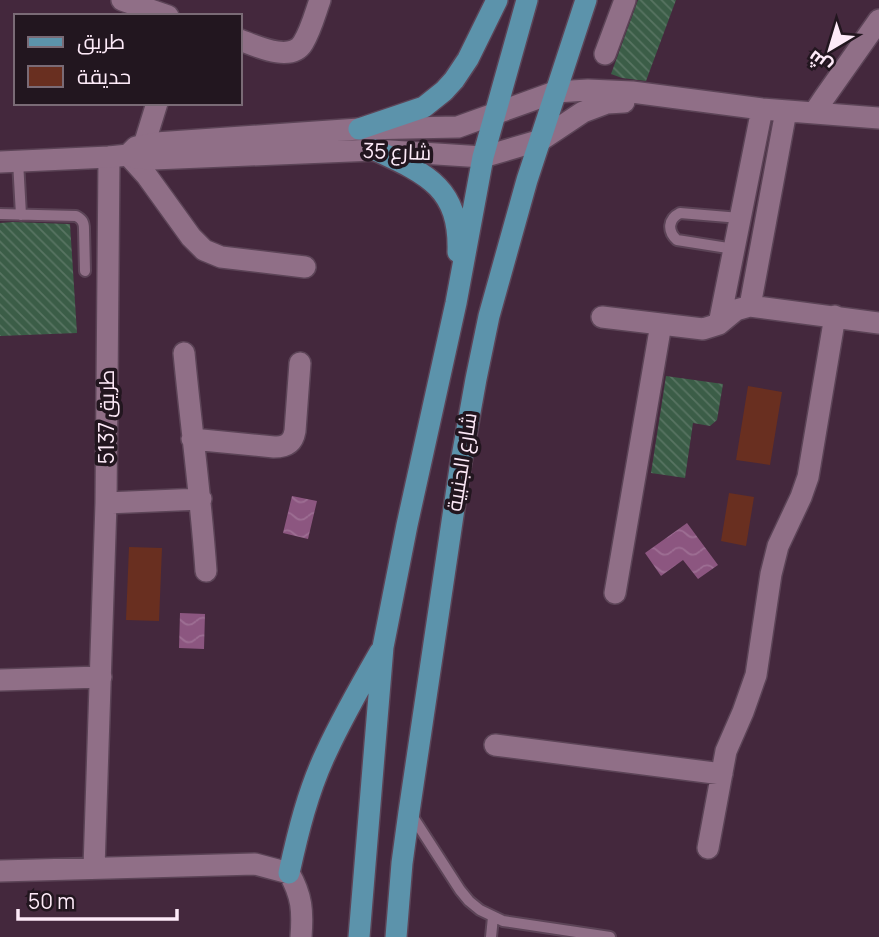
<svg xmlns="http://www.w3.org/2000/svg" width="879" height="937" viewBox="0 0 879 937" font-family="Manrope,Cairo,sans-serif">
	<defs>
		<pattern id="water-waves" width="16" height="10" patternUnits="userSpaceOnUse" patternTransform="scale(1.75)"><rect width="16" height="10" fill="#8c5680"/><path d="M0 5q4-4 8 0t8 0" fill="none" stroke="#9d6e93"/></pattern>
		<pattern id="building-back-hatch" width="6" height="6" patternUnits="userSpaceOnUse" patternTransform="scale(1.75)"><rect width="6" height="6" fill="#3b5d47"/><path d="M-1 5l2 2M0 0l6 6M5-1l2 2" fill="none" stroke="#587462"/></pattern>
	</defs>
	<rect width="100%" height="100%" fill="#44283d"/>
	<path fill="#692f20" d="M 748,386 L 782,392 L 770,465 L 736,460 Z
		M 729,493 L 754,497 L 746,546 L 721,541 Z
		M 129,547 L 162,548 L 159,621 L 126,620 Z"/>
	<path fill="url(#water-waves)" d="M 292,496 L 317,501 L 308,539 L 283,533 Z
		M 687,523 L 718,565 L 698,579 L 683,560 L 661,576 L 645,553 Z
		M 180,613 L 205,614 L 204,649 L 179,648 Z"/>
	<path fill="url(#building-back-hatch)" d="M 638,0 L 676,0 L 646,81 L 622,78 L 611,74 Z
		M 13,222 L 70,224 L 77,333 L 0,336 L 0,223 Z
		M 666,376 L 723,384 L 717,420 L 710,426 L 693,423 L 685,478 L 651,473 Z"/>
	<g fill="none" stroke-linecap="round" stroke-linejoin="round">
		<g stroke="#5c4457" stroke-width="14">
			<path id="service" d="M 18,161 L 21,215
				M 0,214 L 76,216 C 82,219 84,222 84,229 L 85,271
				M 734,249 L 677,240 C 667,231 668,219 680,213 L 740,218
				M 411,814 L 460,890 L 469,901 L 480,910 L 503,921 L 610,937
				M 491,937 L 493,917"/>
		</g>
		<g stroke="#5c4457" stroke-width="24">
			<path id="minor" d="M 122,0 L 168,16
				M 240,40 C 256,46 291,63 303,43 C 311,30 315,14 320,0
				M 605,54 L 625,0
				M 555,92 L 588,90 L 632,92 L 762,109 L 879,118
				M 814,113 L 824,98 L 879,20
				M 541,140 L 583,112 L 607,103 L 624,102
				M 144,145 L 157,103
				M 128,155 L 147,176 L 191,237 L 204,250 L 221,257 L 305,267
				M 750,306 L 786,111
				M 602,317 L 703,329 L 719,324 L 736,310 L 750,306 L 879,323
				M 719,324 L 762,109
				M 184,353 C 191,426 201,498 206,571
				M 192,439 L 274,447 C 286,447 293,443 295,431 L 300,363
				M 106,503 L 201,499
				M 615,593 L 661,324
				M 0,680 L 101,677
				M 495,745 L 722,774
				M 708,848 L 726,751 L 743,712 L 756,675 L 771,574 L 778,546 L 801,497 L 808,477 L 835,316
				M 94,868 L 106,503 L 109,157
				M 0,871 L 255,864 L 289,873 C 302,896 303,911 301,937"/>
		</g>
		<g stroke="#5c4457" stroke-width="24">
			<path id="tertiary" d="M 128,155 L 136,147 L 156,143 L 359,129 L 458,127 L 555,92
				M 0,162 L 109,157 L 128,155 L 136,158 L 153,159 L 375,150 L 483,157 L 541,140"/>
		</g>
		<g stroke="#5c4457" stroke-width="24">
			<path id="primary" d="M 359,129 L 424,107 L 444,91 L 454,80 L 468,59 L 497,0
				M 375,150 C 427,174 460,188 458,252
				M 289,873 C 298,832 308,791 326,753 C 342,718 361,685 380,652
				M 359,937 L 383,647 L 407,525 L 456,303 L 483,157 L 527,0
				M 396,937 L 402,863 L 409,812 L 460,468 L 476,379 L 489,316 L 527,180 L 586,0"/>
		</g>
		<use href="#service" stroke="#906f87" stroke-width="10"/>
		<use href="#minor" stroke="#906f87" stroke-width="21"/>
		<use href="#tertiary" stroke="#906f87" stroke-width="21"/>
		<use href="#primary" stroke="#5c93ab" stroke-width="21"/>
	</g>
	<g text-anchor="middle" stroke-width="7" stroke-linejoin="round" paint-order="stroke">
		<g font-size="21" fill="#fdeaf8" stroke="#22161f">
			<text transform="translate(397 152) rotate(2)" y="7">شارع 35</text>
			<text transform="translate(107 417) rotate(-90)" y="7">طريق 5137</text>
			<text transform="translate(462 462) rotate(-81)" y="7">شارع الجنبية</text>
		</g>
	</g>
	<rect x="14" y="14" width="228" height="91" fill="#22161f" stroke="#7a6b76" stroke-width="2"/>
	<rect x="28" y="37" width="35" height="10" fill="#5c93ab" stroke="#7a6b76" stroke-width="2"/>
	<text x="77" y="49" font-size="21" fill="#fdeaf8">طريق</text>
	<rect x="28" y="66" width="35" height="21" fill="#692f20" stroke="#7a6b76" stroke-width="2"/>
	<text x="77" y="84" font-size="21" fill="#fdeaf8">حديقة</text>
	<g transform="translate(830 49) rotate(218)" stroke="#22161f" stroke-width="5" paint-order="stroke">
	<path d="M0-5L12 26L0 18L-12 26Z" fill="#fdeaf8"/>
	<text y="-10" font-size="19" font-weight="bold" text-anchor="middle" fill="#fdeaf8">ش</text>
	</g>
	<path d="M18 909v10h159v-10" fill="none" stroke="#fdeaf8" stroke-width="3.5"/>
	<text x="28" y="909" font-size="21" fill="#fdeaf8" stroke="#22161f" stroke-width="5" paint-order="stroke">50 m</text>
</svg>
